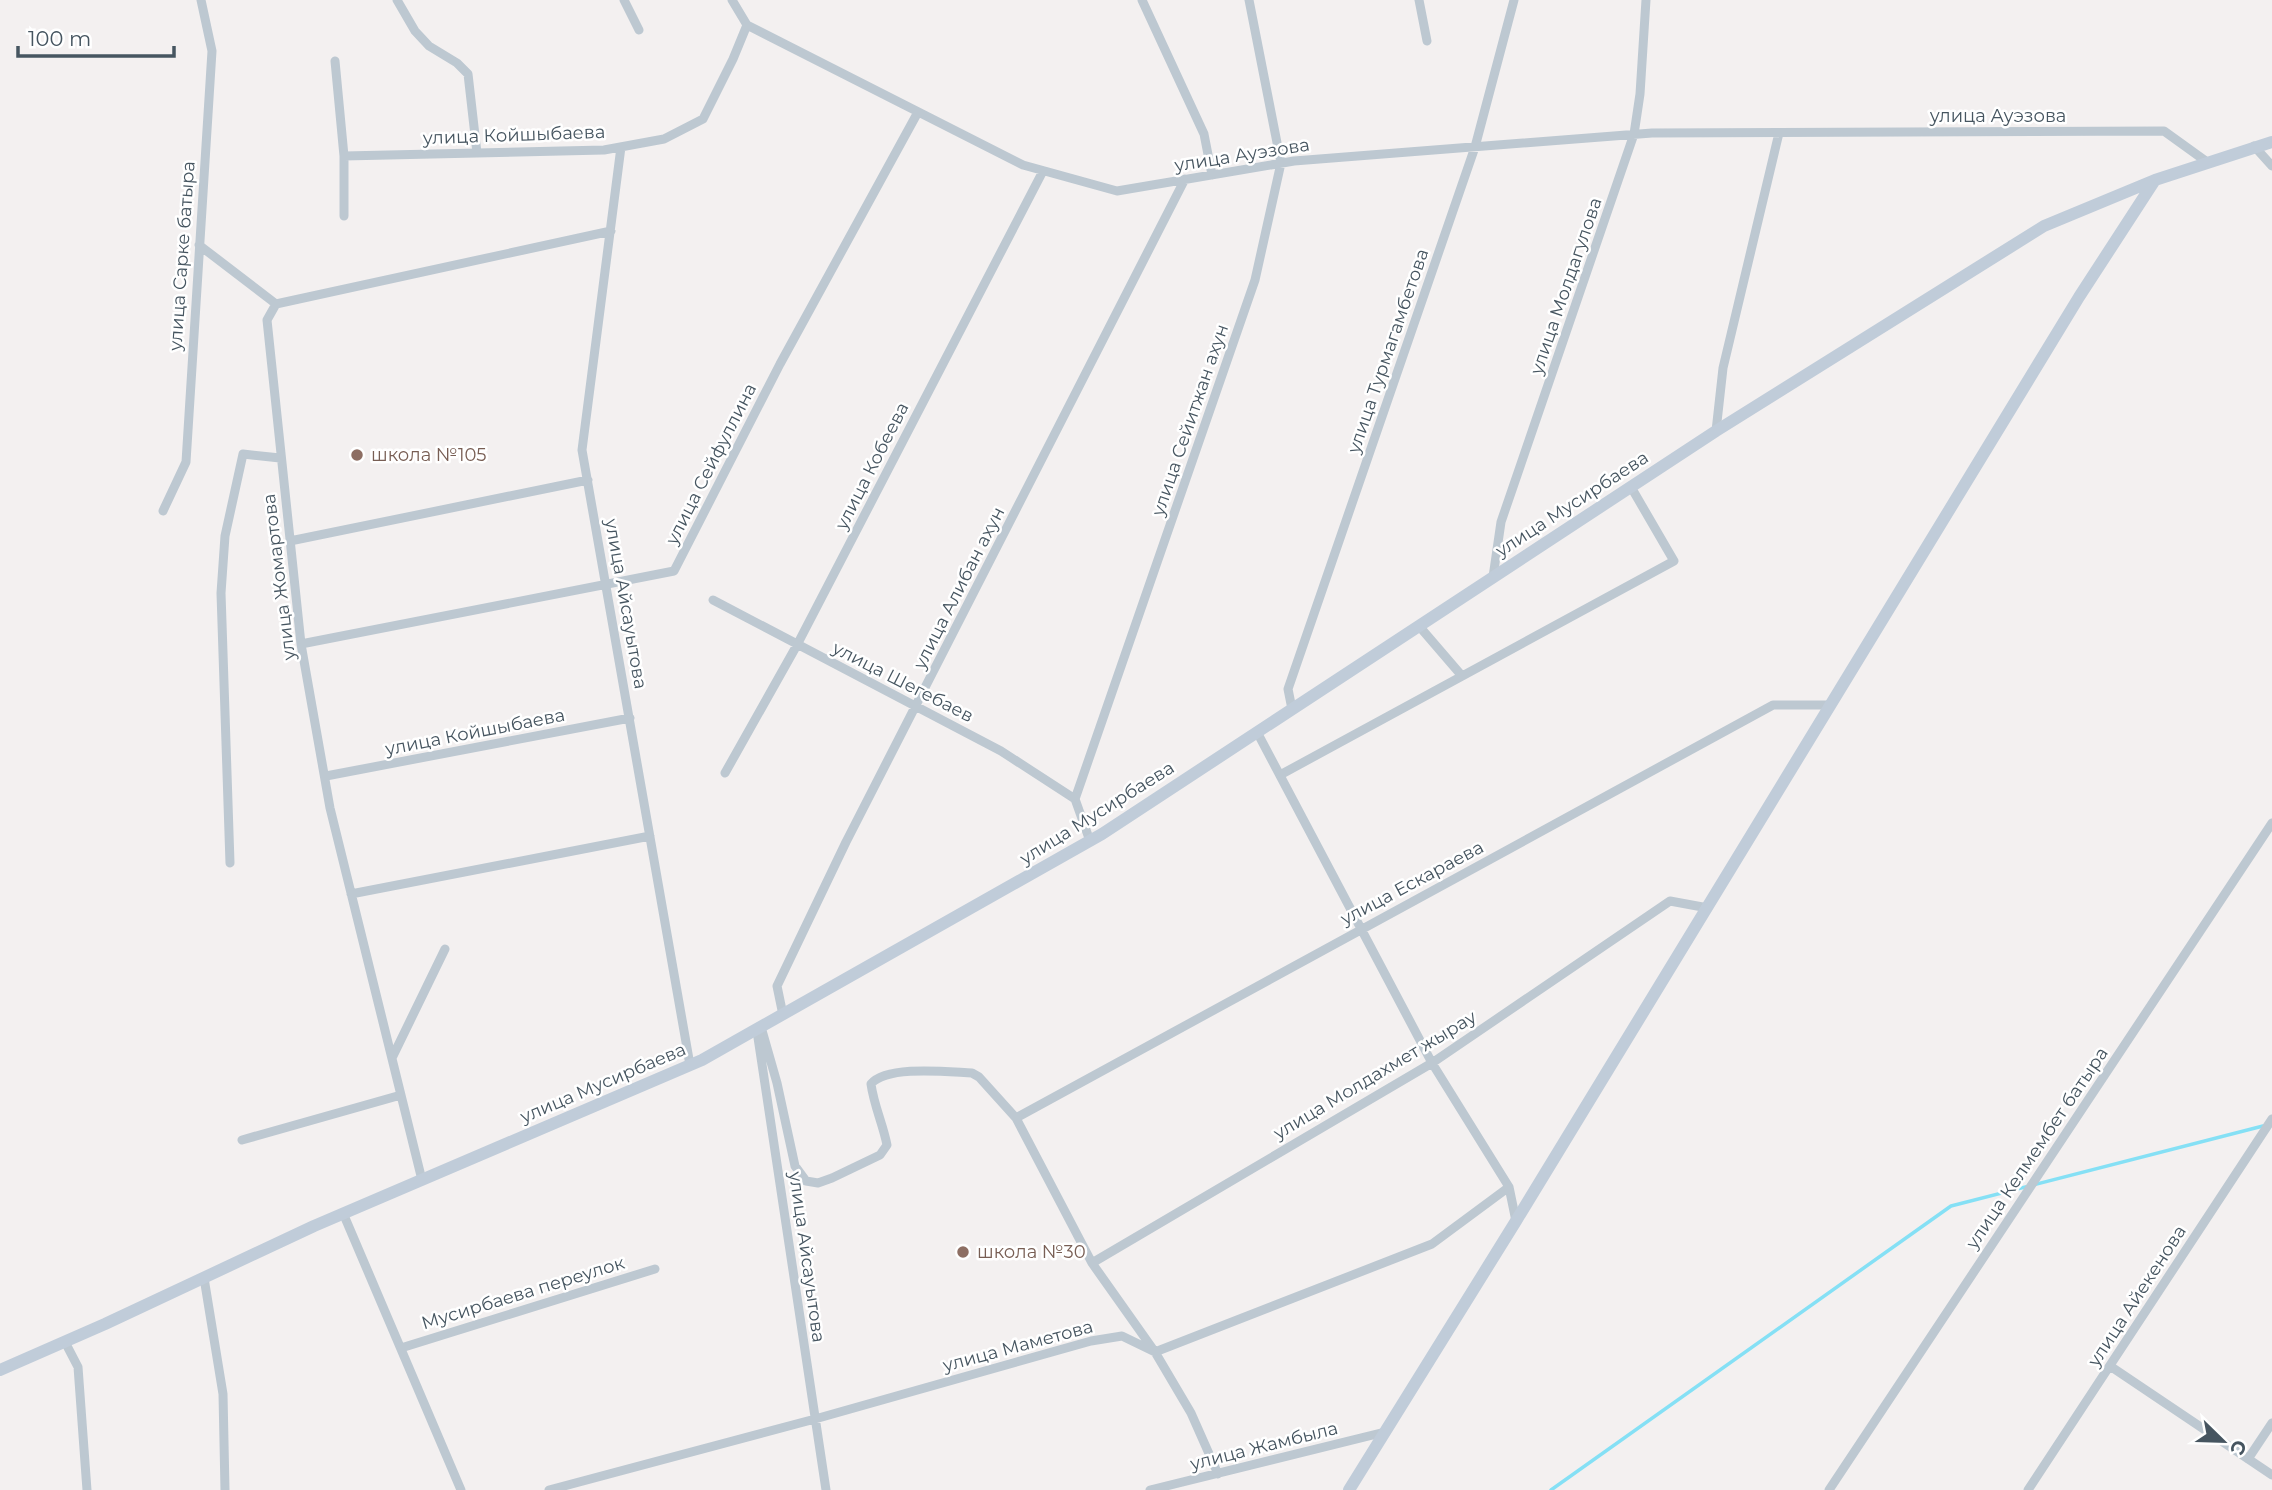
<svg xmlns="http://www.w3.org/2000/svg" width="2272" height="1490" viewBox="0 0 2272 1490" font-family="Montserrat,sans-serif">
	<rect width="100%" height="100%" fill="#f3f0f0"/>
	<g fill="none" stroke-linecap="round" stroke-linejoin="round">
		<path stroke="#85e0f5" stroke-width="3.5" d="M 1551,1490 L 1951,1206 L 2263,1126"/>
		<path stroke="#bdc8d1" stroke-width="9" d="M 397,0 L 415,31 L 429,46 L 457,63 L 468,74 L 477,153
			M 624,0 L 639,30
			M 732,0 L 747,25
			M 1142,0 L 1204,134 L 1212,175
			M 1419,0 L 1427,41
			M 747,25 L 1023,165 L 1117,191 L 1294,161 L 1652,133 L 2164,131 L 2207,162
			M 335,61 L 344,156 L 344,216
			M 2254,146 L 2272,166
			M 621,147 L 582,450 L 690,1065
			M 344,156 L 604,150 L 664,139 L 703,119 L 733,59 L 747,25
			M 199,245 L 276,304
			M 1716,431 L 1723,368 L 1779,133
			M 163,511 L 186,462 L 212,51 L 201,0
			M 290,541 L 588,480
			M 1493,577 L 1501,522 L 1634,134 L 1640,94 L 1646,0
			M 713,600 L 1001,751 L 1075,799
			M 1419,626 L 1462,676
			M 301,644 L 674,571 L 780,364 L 918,112
			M 1292,709 L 1288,689 L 1475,147 L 1514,0
			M 1257,732 L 1432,1063 L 1509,1187 L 1516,1221
			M 725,773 L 797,645 L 1043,171
			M 1280,775 L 1674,561 L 1631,487
			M 326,776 L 630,718
			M 1090,841 L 1075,799 L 1255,280 L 1281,163 L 1249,0
			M 230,863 L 221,593 L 225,536 L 243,454 L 280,458
			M 351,894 L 650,836
			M 783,1015 L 777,986 L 846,842 L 1185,179
			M 761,1027 L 777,1083 L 795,1166 L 806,1181 L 818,1183 L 832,1178 L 880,1155 L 887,1145 C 883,1124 874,1106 871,1084 C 887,1065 948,1072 972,1073 L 979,1077 L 1016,1118 L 1092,1263 L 1155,1352 L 1191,1413 L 1218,1474
			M 757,1031 L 826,1490
			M 392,1058 L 445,949
			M 1016,1118 L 1773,705 L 1831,705
			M 242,1140 L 401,1095
			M 422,1180 L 330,808 L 301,644 L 267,320 L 276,304 L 611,231
			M 343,1213 L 461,1490
			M 1092,1263 L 1432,1063 L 1670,901 L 1708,908
			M 204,1278 L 223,1394 L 225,1490
			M 65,1342 L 78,1367 L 87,1490
			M 401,1348 L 655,1269
			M 2110,1366 L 2272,1475
			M 2248,1459 L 2272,1423
			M 549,1490 L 815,1419 L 1091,1341 L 1122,1336 L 1155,1352 L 1432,1244 L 1509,1187
			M 1150,1490 L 1385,1432
			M 1829,1490 L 2272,823
			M 2028,1490 L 2272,1119"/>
		<path stroke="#c0ccd9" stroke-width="12" d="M 0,1370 L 105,1324 L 314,1226 L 702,1060 L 1102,834 L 1716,431 L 2044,226 L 2155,180 L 2272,142
			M 1349,1490 L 1516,1221 L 2079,297 L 2155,180"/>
	</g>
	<g fill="#8d6e63" stroke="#fff" stroke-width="2.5">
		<circle cx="357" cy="455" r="7"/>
		<circle cx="963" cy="1252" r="7"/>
	</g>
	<g text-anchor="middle" stroke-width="5" stroke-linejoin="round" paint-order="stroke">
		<g font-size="18" fill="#465560" stroke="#fff">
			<text x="1998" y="122">улица Ауэзова</text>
			<text transform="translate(514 135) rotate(-2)" y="6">улица Койшыбаева</text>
			<text transform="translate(1242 155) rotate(-9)" y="6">улица Ауэзова</text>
			<text transform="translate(182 256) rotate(-86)" y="6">улица Сарке батыра</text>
			<text transform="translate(1566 286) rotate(-71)" y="6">улица Молдагулова</text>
			<text transform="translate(1388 351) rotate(-71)" y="6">улица Турмагамбетова</text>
			<text transform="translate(1190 420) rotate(-71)" y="6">улица Сейитжан ахун</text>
			<text transform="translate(711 464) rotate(-63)" y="6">улица Сейфуллина</text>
			<text transform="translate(872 466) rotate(-63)" y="6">улица Кобеева</text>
			<text transform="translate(1572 504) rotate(-33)" y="6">улица Мусирбаева</text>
			<text transform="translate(279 577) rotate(-97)" y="6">улица Жомартова</text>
			<text transform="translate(959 588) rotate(-63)" y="6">улица Алибан ахун</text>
			<text transform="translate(626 604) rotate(80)" y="6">улица Айсауытова</text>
			<text transform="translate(903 682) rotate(27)" y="6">улица Шегебаев</text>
			<text transform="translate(475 732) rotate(-11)" y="6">улица Койшыбаева</text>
			<text transform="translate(1097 813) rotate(-32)" y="6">улица Мусирбаева</text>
			<text transform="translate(1412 883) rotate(-28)" y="6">улица Ескараева</text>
			<text transform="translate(1375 1075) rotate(-31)" y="6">улица Молдахмет жырау</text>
			<text transform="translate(603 1083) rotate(-23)" y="6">улица Мусирбаева</text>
			<text transform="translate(2037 1148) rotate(-56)" y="6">улица Келмембет батыра</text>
			<text transform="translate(807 1257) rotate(82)" y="6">улица Айсауытова</text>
			<text transform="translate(523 1293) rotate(-17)" y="6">Мусирбаева переулок</text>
			<text transform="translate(2137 1296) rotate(-57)" y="6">улица Айекенова</text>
			<text transform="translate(1018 1346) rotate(-15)" y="6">улица Маметова</text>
			<text transform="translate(1264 1446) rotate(-14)" y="6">улица Жамбыла</text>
		</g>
		<g font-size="18" fill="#785e54" stroke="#fff" text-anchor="start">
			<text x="371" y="461">школа №105</text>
			<text x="977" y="1258">школа №30</text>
		</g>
	</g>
	<g transform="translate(2223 1441) rotate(113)" stroke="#ffffff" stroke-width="5" paint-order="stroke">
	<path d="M0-5L12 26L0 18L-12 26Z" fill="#465560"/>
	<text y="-10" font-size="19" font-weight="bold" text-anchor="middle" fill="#465560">С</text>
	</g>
	<path d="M18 46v10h156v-10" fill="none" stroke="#465560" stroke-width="3.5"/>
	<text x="28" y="46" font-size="21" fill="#465560" stroke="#ffffff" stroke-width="5" paint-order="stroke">100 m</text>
</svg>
